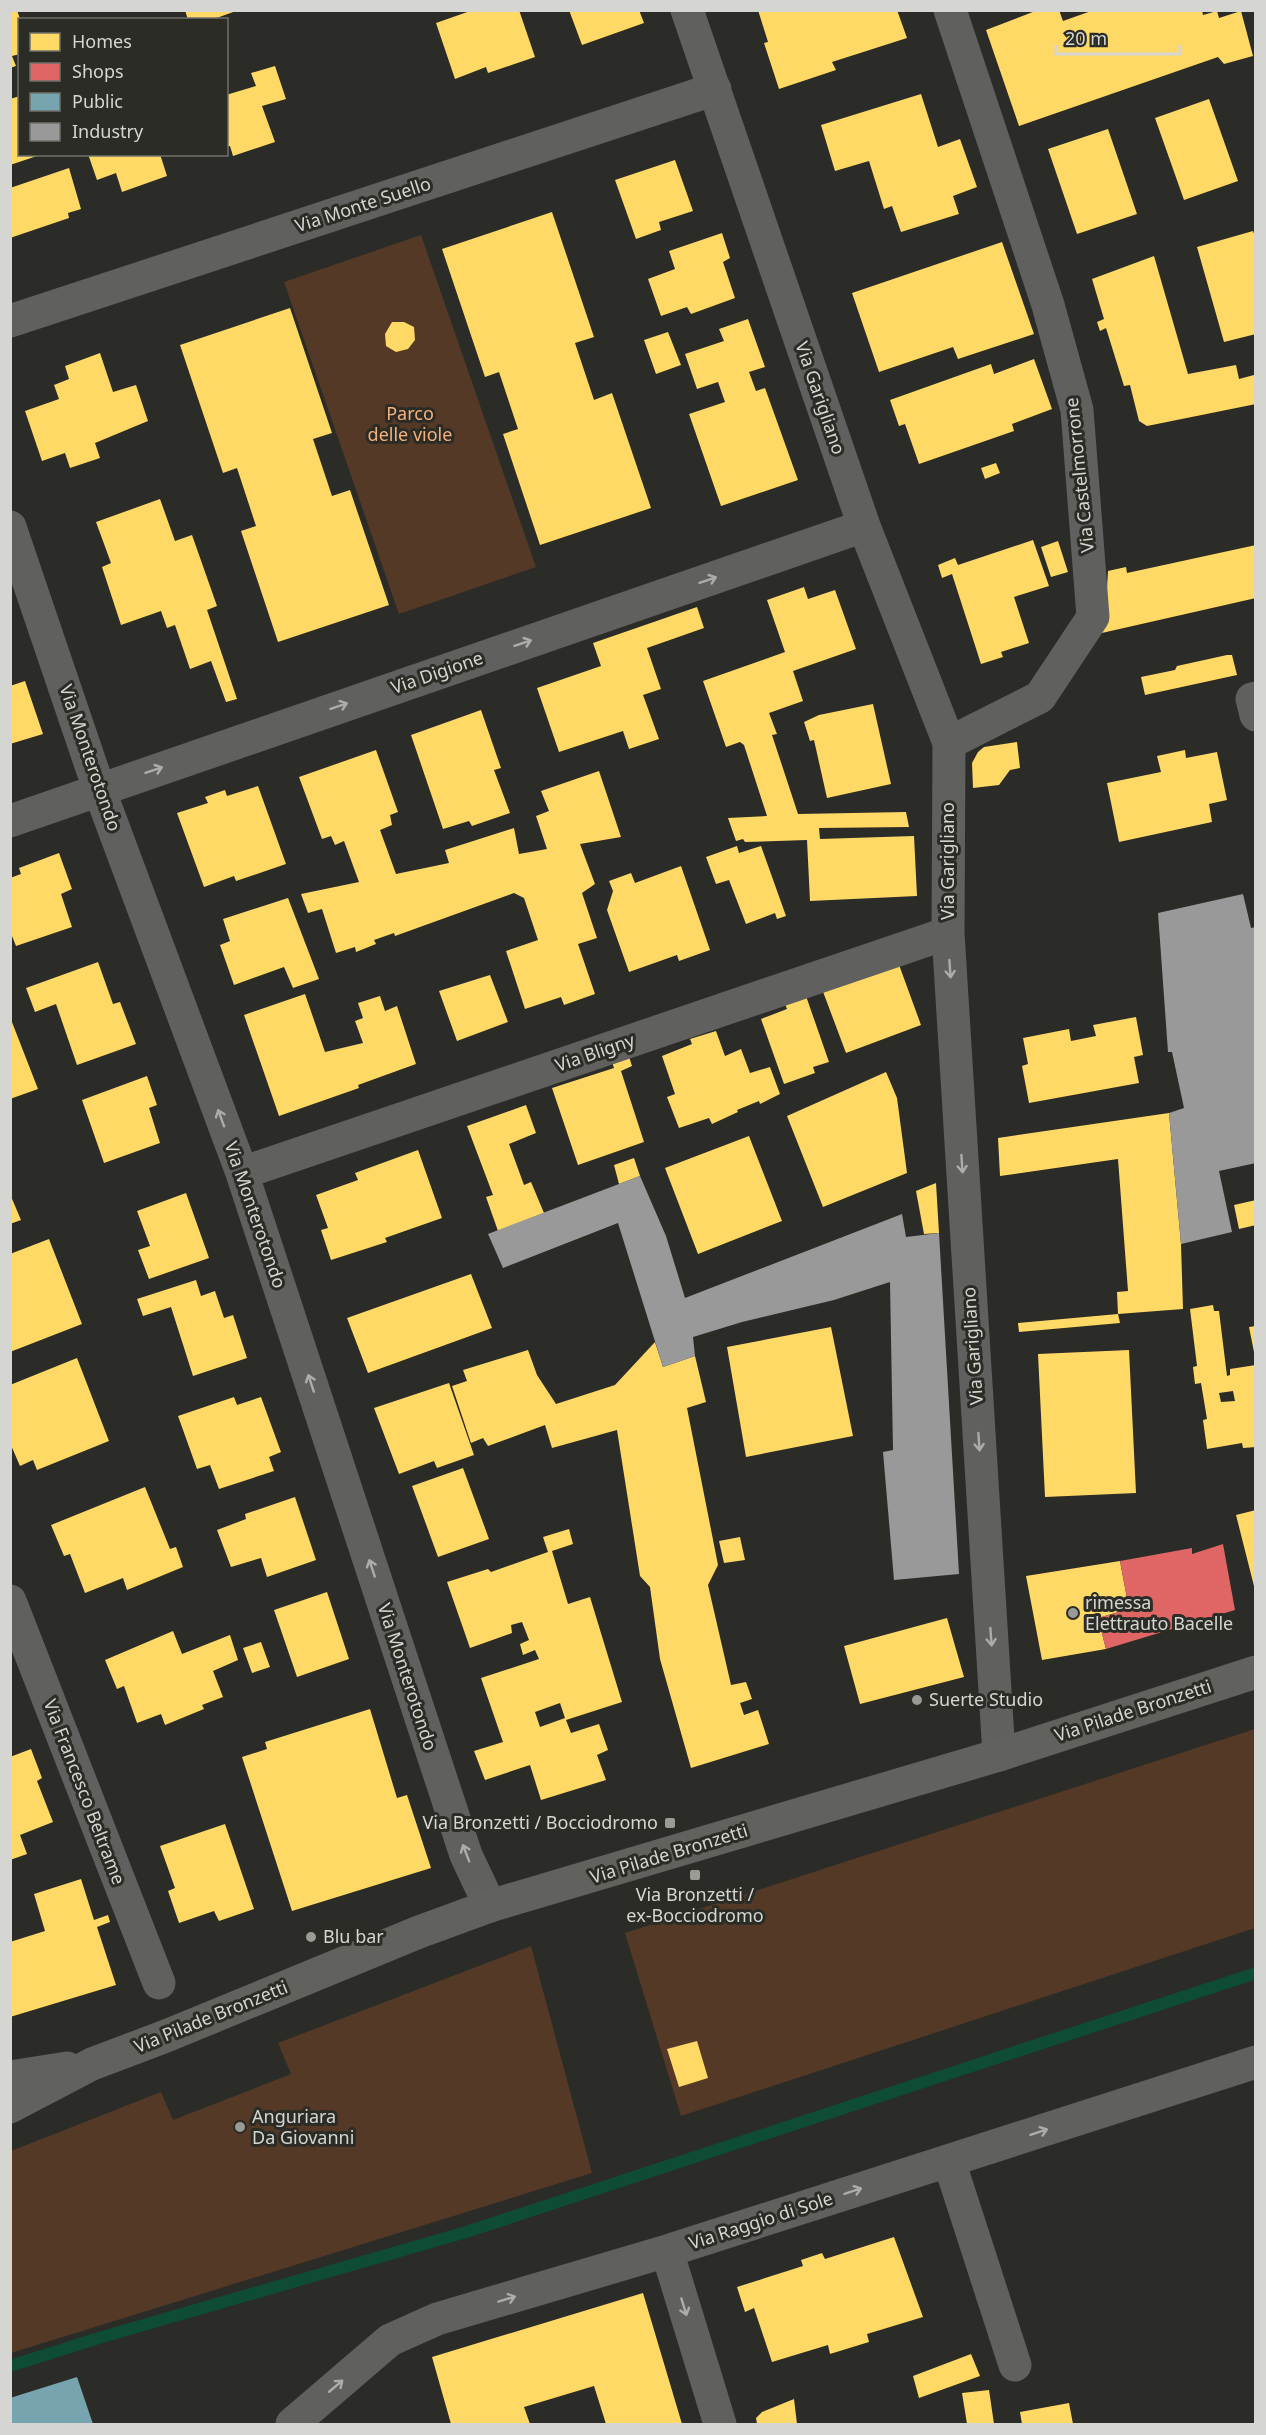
<svg xmlns="http://www.w3.org/2000/svg" width="1266" height="2435" viewBox="0 0 1266 2435" font-family="'Noto Sans',sans-serif">
	<rect width="100%" height="100%" fill="#2b2b27"/>
	<path fill="#543a26" d="M 421,235 L 536,567 L 399,614 L 284,282 Z
		M 1255,1729 L 1255,1928 L 681,2116 L 625,1933 Z
		M 531,1946 L 592,2173 L 11,2353 L 11,2151 L 161,2092 L 173,2120 L 291,2074 L 278,2043 Z"/>
	<path fill="#ffd966" fill-rule="evenodd" d="M 10,10 L 17,10 L 20,19 L 20,54 L 12,56 L 16,66 L 10,68 Z
		M 185,10 L 236,10 L 236,11 L 211,20 L 188,20 Z
		M 473,10 L 519,10 L 535,57 L 488,73 L 486,67 L 455,79 L 436,23 Z
		M 569,10 L 639,10 L 644,23 L 582,45 Z
		M 758,10 L 897,10 L 907,38 L 832,62 L 836,70 L 779,89 L 764,43 L 768,42 Z
		M 1038,10 L 1059,10 L 1063,21 L 1094,10 L 1202,10 L 1203,15 L 1217,11 L 1219,18 L 1241,11 L 1253,56 L 1224,64 L 1218,57 L 1019,126 L 986,30 Z
		M 275,66 L 286,99 L 262,106 L 275,142 L 233,156 L 230,146 L 226,147 L 226,95 L 256,86 L 251,73 Z
		M 921,94 L 938,147 L 960,139 L 977,187 L 953,196 L 959,214 L 901,232 L 892,206 L 884,209 L 869,161 L 835,171 L 821,125 Z
		M 20,96 L 20,154 L 40,155 L 10,165 L 10,99 Z
		M 1209,99 L 1238,181 L 1184,200 L 1155,118 Z
		M 1108,129 L 1137,214 L 1077,234 L 1048,149 Z
		M 88,154 L 160,154 L 167,176 L 122,192 L 116,173 L 97,180 Z
		M 675,160 L 693,211 L 659,222 L 661,230 L 636,239 L 615,180 Z
		M 69,168 L 81,209 L 68,213 L 69,218 L 10,238 L 10,188 Z
		M 552,212 L 594,337 L 575,343 L 594,400 L 612,393 L 651,508 L 540,545 L 503,434 L 518,429 L 499,372 L 485,377 L 442,249 Z
		M 1253,231 L 1256,239 L 1256,334 L 1224,342 L 1197,247 Z
		M 722,233 L 730,258 L 723,262 L 735,298 L 691,314 L 687,307 L 661,316 L 648,279 L 675,269 L 669,251 Z
		M 1002,242 L 1034,334 L 958,359 L 953,347 L 879,372 L 852,293 Z
		M 1154,256 L 1188,374 L 1236,365 L 1239,379 L 1254,375 L 1256,404 L 1147,426 L 1139,421 L 1130,385 L 1124,386 L 1106,328 L 1100,331 L 1097,322 L 1104,319 L 1092,279 Z
		M 290,308 L 332,433 L 313,439 L 332,496 L 350,490 L 389,605 L 278,642 L 241,531 L 256,526 L 237,468 L 223,473 L 180,345 Z
		M 748,319 L 765,367 L 749,372 L 756,391 L 765,388 L 798,480 L 721,506 L 689,414 L 725,402 L 718,382 L 697,389 L 685,354 L 724,341 L 719,329 Z
		M 392,322 L 404,322 L 414,327 L 415,340 L 408,349 L 396,352 L 386,346 L 385,334 Z
		M 668,332 L 681,365 L 656,374 L 644,340 Z
		M 100,353 L 113,392 L 136,385 L 148,421 L 95,443 L 100,458 L 70,468 L 65,453 L 42,461 L 25,411 L 59,399 L 54,385 L 69,379 L 65,366 Z
		M 1034,359 L 1052,409 L 1012,424 L 1014,431 L 919,464 L 905,424 L 899,426 L 890,400 L 991,364 L 994,374 Z
		M 996,463 L 1000,473 L 985,479 L 981,468 Z
		M 160,499 L 175,541 L 192,535 L 217,606 L 207,610 L 237,699 L 226,702 L 211,661 L 190,669 L 175,625 L 167,628 L 161,611 L 121,625 L 102,567 L 111,563 L 96,522 Z
		M 1033,540 L 1049,586 L 1014,597 L 1029,643 L 1001,652 L 1003,657 L 981,664 L 952,574 L 942,578 L 938,565 L 955,558 L 958,565 Z
		M 1058,541 L 1068,572 L 1051,577 L 1041,547 Z
		M 1256,545 L 1256,598 L 1093,635 L 1106,605 L 1108,571 L 1126,567 L 1127,573 Z
		M 804,587 L 808,599 L 835,590 L 856,649 L 793,671 L 803,701 L 769,713 L 777,734 L 772,735 L 798,814 L 906,812 L 909,827 L 819,828 L 820,839 L 914,836 L 917,896 L 810,901 L 807,840 L 745,842 L 743,839 L 736,841 L 728,818 L 767,816 L 744,745 L 740,742 L 726,747 L 703,681 L 785,652 L 767,600 Z
		M 697,607 L 704,628 L 647,648 L 661,689 L 643,695 L 659,739 L 629,749 L 623,731 L 559,752 L 537,688 L 601,666 L 593,643 Z
		M 1227,655 L 1232,655 L 1237,675 L 1145,695 L 1141,677 L 1175,670 L 1177,666 Z
		M 25,681 L 43,734 L 10,744 L 10,686 Z
		M 873,704 L 891,784 L 827,798 L 814,740 L 810,741 L 804,722 L 819,715 Z
		M 481,710 L 501,768 L 494,770 L 510,813 L 472,826 L 469,821 L 443,829 L 411,735 Z
		M 1017,742 L 1020,768 L 1010,770 L 999,785 L 973,788 L 972,763 L 978,752 L 984,747 Z
		M 376,750 L 398,812 L 390,815 L 392,825 L 380,830 L 396,874 L 449,863 L 445,850 L 514,828 L 519,854 L 547,849 L 536,816 L 549,811 L 541,791 L 599,771 L 621,837 L 580,844 L 595,884 L 582,893 L 597,938 L 578,944 L 595,994 L 564,1005 L 561,997 L 525,1009 L 506,951 L 538,940 L 524,898 L 514,893 L 395,936 L 394,933 L 374,940 L 376,944 L 356,952 L 355,947 L 336,953 L 322,909 L 308,913 L 301,894 L 359,882 L 344,841 L 335,845 L 331,836 L 322,839 L 299,777 Z
		M 1185,750 L 1186,758 L 1217,752 L 1227,800 L 1209,804 L 1212,822 L 1119,842 L 1107,783 L 1161,772 L 1157,756 Z
		M 258,786 L 286,864 L 236,881 L 234,876 L 204,887 L 177,813 L 208,803 L 205,797 L 225,790 L 227,796 Z
		M 737,846 L 739,853 L 761,846 L 786,916 L 777,919 L 775,913 L 746,924 L 729,880 L 716,884 L 706,857 Z
		M 59,853 L 72,889 L 61,894 L 72,927 L 16,946 L 10,931 L 10,878 L 21,874 L 19,868 Z
		M 681,866 L 710,950 L 679,961 L 677,955 L 629,972 L 607,910 L 613,891 L 609,881 L 631,873 L 635,883 Z
		M 288,898 L 319,979 L 293,988 L 284,967 L 234,985 L 220,945 L 230,941 L 223,919 Z
		M 98,962 L 113,1004 L 120,1002 L 136,1044 L 77,1065 L 56,1004 L 35,1012 L 26,988 Z
		M 898,962 L 921,1025 L 846,1053 L 822,989 Z
		M 490,975 L 508,1022 L 457,1041 L 439,991 Z
		M 305,994 L 325,1052 L 363,1043 L 355,1021 L 363,1018 L 358,1003 L 380,996 L 385,1011 L 397,1006 L 416,1064 L 358,1085 L 359,1088 L 279,1116 L 244,1015 Z
		M 806,996 L 829,1062 L 813,1067 L 815,1073 L 784,1084 L 761,1019 L 787,1009 L 785,1004 Z
		M 10,1017 L 38,1089 L 10,1099 Z
		M 1136,1017 L 1143,1055 L 1134,1057 L 1139,1083 L 1029,1103 L 1022,1066 L 1028,1064 L 1023,1038 L 1069,1029 L 1071,1041 L 1096,1036 L 1093,1025 Z
		M 716,1031 L 725,1056 L 741,1049 L 750,1073 L 770,1067 L 780,1094 L 760,1104 L 759,1101 L 737,1110 L 738,1112 L 712,1124 L 709,1118 L 679,1128 L 667,1097 L 675,1094 L 662,1056 L 692,1044 L 690,1039 Z
		M 625,1044 L 632,1066 L 621,1071 L 644,1142 L 578,1165 L 552,1088 L 614,1068 L 608,1050 Z
		M 886,1072 L 897,1098 L 907,1173 L 823,1207 L 787,1116 Z
		M 147,1076 L 157,1105 L 149,1108 L 160,1143 L 104,1163 L 82,1100 Z
		M 526,1105 L 536,1133 L 509,1144 L 524,1185 L 531,1182 L 544,1213 L 498,1231 L 486,1197 L 493,1195 L 467,1126 Z
		M 1169,1113 L 1181,1244 L 1183,1309 L 1118,1314 L 1117,1292 L 1128,1291 L 1118,1159 L 1000,1176 L 998,1138 Z
		M 749,1136 L 782,1221 L 698,1254 L 665,1168 Z
		M 418,1150 L 442,1218 L 385,1238 L 387,1242 L 331,1260 L 321,1230 L 328,1228 L 316,1195 L 358,1180 L 355,1173 Z
		M 634,1158 L 640,1176 L 619,1184 L 614,1165 Z
		M 936,1183 L 939,1233 L 924,1234 L 916,1191 Z
		M 186,1193 L 209,1258 L 149,1279 L 138,1250 L 150,1246 L 137,1211 Z
		M 10,1194 L 21,1220 L 10,1224 Z
		M 1256,1200 L 1256,1225 L 1239,1229 L 1234,1205 Z
		M 49,1239 L 82,1324 L 10,1352 L 10,1254 Z
		M 471,1274 L 492,1328 L 368,1373 L 347,1318 Z
		M 196,1280 L 201,1296 L 215,1291 L 224,1318 L 233,1315 L 247,1358 L 193,1376 L 171,1307 L 143,1316 L 137,1299 Z
		M 1213,1305 L 1214,1311 L 1219,1311 L 1227,1376 L 1230,1375 L 1230,1369 L 1256,1365 L 1256,1447 L 1243,1448 L 1242,1443 L 1207,1449 L 1203,1420 L 1207,1419 L 1201,1383 L 1195,1384 L 1193,1367 L 1197,1366 L 1190,1309 ZM 1233,1391 L 1235,1401 L 1221,1402 L 1219,1393 Z
		M 1118,1314 L 1120,1323 L 1019,1332 L 1018,1323 Z
		M 1256,1326 L 1256,1352 L 1254,1352 L 1249,1327 Z
		M 831,1327 L 853,1436 L 746,1457 L 727,1347 Z
		M 655,1342 L 663,1367 L 695,1356 L 706,1402 L 687,1408 L 718,1565 L 708,1585 L 731,1685 L 746,1682 L 752,1699 L 740,1703 L 744,1715 L 758,1710 L 769,1744 L 691,1768 L 660,1659 L 650,1587 L 640,1576 L 617,1430 L 552,1448 L 545,1425 L 488,1446 L 483,1438 L 471,1443 L 452,1386 L 467,1381 L 463,1370 L 528,1350 L 537,1375 L 556,1404 L 615,1385 Z
		M 1129,1350 L 1136,1493 L 1045,1497 L 1038,1354 Z
		M 77,1358 L 109,1441 L 37,1470 L 33,1460 L 20,1466 L 10,1443 L 10,1385 Z
		M 449,1383 L 474,1455 L 437,1468 L 434,1461 L 399,1474 L 374,1408 Z
		M 234,1397 L 237,1405 L 261,1397 L 281,1452 L 269,1457 L 274,1471 L 219,1489 L 210,1465 L 197,1469 L 178,1416 Z
		M 463,1468 L 489,1539 L 438,1557 L 412,1486 Z
		M 145,1487 L 170,1549 L 176,1547 L 183,1567 L 127,1590 L 123,1578 L 85,1593 L 70,1554 L 64,1556 L 51,1525 Z
		M 295,1497 L 316,1560 L 267,1577 L 261,1558 L 231,1567 L 217,1530 L 246,1519 L 245,1514 Z
		M 1256,1510 L 1256,1590 L 1255,1590 L 1236,1515 Z
		M 569,1529 L 573,1544 L 552,1551 L 568,1604 L 590,1597 L 622,1702 L 566,1720 L 571,1733 L 599,1724 L 608,1750 L 597,1755 L 606,1780 L 541,1800 L 530,1765 L 485,1780 L 474,1751 L 503,1742 L 481,1678 L 539,1659 L 535,1650 L 523,1655 L 520,1644 L 529,1640 L 522,1622 L 511,1625 L 512,1633 L 470,1648 L 447,1582 L 488,1569 L 491,1572 L 548,1552 L 543,1537 ZM 560,1703 L 565,1718 L 540,1727 L 535,1712 Z
		M 740,1537 L 745,1560 L 724,1563 L 719,1541 Z
		M 1120,1561 L 1129,1609 L 1098,1618 L 1106,1649 L 1042,1660 L 1026,1576 Z
		M 327,1592 L 349,1659 L 297,1677 L 274,1610 Z
		M 947,1618 L 964,1677 L 860,1704 L 844,1646 Z
		M 173,1631 L 182,1654 L 230,1635 L 238,1660 L 213,1671 L 223,1697 L 202,1705 L 204,1709 L 165,1725 L 161,1714 L 137,1723 L 124,1686 L 117,1689 L 105,1660 Z
		M 261,1642 L 270,1667 L 252,1673 L 243,1648 Z
		M 370,1709 L 397,1798 L 407,1795 L 431,1868 L 292,1911 L 242,1757 L 267,1749 L 265,1742 Z
		M 31,1749 L 42,1778 L 37,1781 L 53,1822 L 20,1835 L 27,1854 L 10,1860 L 10,1757 Z
		M 225,1824 L 254,1909 L 219,1921 L 214,1911 L 179,1923 L 168,1891 L 175,1888 L 160,1846 Z
		M 81,1879 L 94,1920 L 108,1915 L 110,1922 L 97,1927 L 116,1985 L 10,2017 L 10,1942 L 45,1931 L 34,1894 Z
		M 697,2041 L 708,2078 L 679,2087 L 667,2049 Z
		M 894,2237 L 923,2317 L 867,2334 L 869,2342 L 830,2354 L 828,2345 L 772,2362 L 754,2308 L 745,2312 L 737,2287 L 803,2266 L 801,2260 L 822,2253 L 825,2259 Z
		M 643,2293 L 682,2424 L 606,2424 L 594,2386 L 524,2407 L 530,2424 L 451,2424 L 432,2357 Z
		M 971,2354 L 980,2376 L 919,2398 L 913,2376 Z
		M 989,2390 L 994,2424 L 967,2424 L 962,2393 Z
		M 794,2399 L 797,2424 L 757,2424 L 756,2418 L 762,2412 Z
		M 1069,2403 L 1073,2424 L 1022,2424 L 1020,2412 Z"/>
	<path fill="#e06666" d="M 1223,1544 L 1235,1610 L 1106,1649 L 1098,1618 L 1129,1609 L 1120,1561 L 1192,1548 L 1192,1554 Z"/>
	<path fill="#76a5af" d="M 77,2377 L 93,2424 L 10,2424 L 10,2398 Z"/>
	<path fill="#999" d="M 1243,894 L 1251,928 L 1256,927 L 1256,1163 L 1219,1171 L 1232,1232 L 1181,1244 L 1169,1113 L 1184,1108 L 1172,1052 L 1168,1052 L 1158,913 Z
		M 640,1176 L 666,1236 L 685,1298 L 902,1214 L 906,1237 L 939,1233 L 959,1574 L 894,1580 L 883,1452 L 893,1450 L 890,1282 L 834,1300 L 742,1322 L 693,1337 L 695,1356 L 663,1367 L 618,1223 L 503,1268 L 488,1234 Z"/>
	<g fill="none" stroke-linecap="round" stroke-linejoin="round">
		<path stroke="#0e4c36" stroke-width="12" d="M 10,2366 L 102,2337 L 466,2232 L 1256,1973"/>
		<path stroke="#60615e" stroke-width="33" d="M 687,10 L 864,526 L 949,743 L 948,933 L 999,1755
			M 10,321 L 715,89
			M 10,527 L 99,789 L 242,1173 L 466,1855 L 490,1906
			M 1256,698 L 1252,699 L 1256,715
			M 949,743 L 1040,697 L 1093,617 L 1077,410 L 1048,305 L 950,10
			M 10,821 L 864,526
			M 242,1173 L 948,933
			M 10,1601 L 159,1983
			M 949,2161 L 1015,2365
			M 667,2251 L 720,2424
			M 292,2424 L 390,2340 L 437,2319 L 667,2251 L 1256,2062"/>
		<path stroke="#61615e" stroke-width="33" d="M 10,2077 L 67,2068
			M 10,2107 L 92,2064 L 166,2036 L 419,1932 L 490,1906 L 999,1755 L 1256,1672"/>
	</g>
	<defs><path id="oneway-shaft" d="M-6 0H5M1.5-3L5.5 0L1.5 3" fill="none" stroke-width="1.6" stroke-linecap="round" stroke-linejoin="round" transform="scale(1.5)"/></defs>
	<g stroke="#acada9">
		<use href="#oneway-shaft" transform="translate(708 580) rotate(-19)"/>
		<use href="#oneway-shaft" transform="translate(523 643) rotate(-19)"/>
		<use href="#oneway-shaft" transform="translate(339 706) rotate(-19)"/>
		<use href="#oneway-shaft" transform="translate(154 770) rotate(-19)"/>
		<use href="#oneway-shaft" transform="translate(950 969) rotate(86)"/>
		<use href="#oneway-shaft" transform="translate(221 1118) rotate(-110)"/>
		<use href="#oneway-shaft" transform="translate(962 1164) rotate(86)"/>
		<use href="#oneway-shaft" transform="translate(311 1383) rotate(-108)"/>
		<use href="#oneway-shaft" transform="translate(979 1442) rotate(86)"/>
		<use href="#oneway-shaft" transform="translate(372 1568) rotate(-108)"/>
		<use href="#oneway-shaft" transform="translate(991 1637) rotate(86)"/>
		<use href="#oneway-shaft" transform="translate(466 1853) rotate(-111)"/>
		<use href="#oneway-shaft" transform="translate(1039 2132) rotate(-18)"/>
		<use href="#oneway-shaft" transform="translate(853 2191) rotate(-18)"/>
		<use href="#oneway-shaft" transform="translate(507 2299) rotate(-17)"/>
		<use href="#oneway-shaft" transform="translate(684 2307) rotate(73)"/>
		<use href="#oneway-shaft" transform="translate(336 2386) rotate(-40)"/>
	</g>
	<g fill="#9a9a96" stroke="#2c2c26" stroke-width="2">
		<circle cx="1073" cy="1613" r="6"/>
		<circle cx="917" cy="1700" r="6"/>
		<rect x="664" y="1817" width="12" height="12" rx="3"/>
		<rect x="689" y="1869" width="12" height="12" rx="3"/>
		<circle cx="311" cy="1937" r="6"/>
		<circle cx="240" cy="2127" r="6"/>
	</g>
	<g text-anchor="middle" stroke-width="6" stroke-linejoin="round" paint-order="stroke">
		<g font-size="18" fill="#d5d6d2" stroke="#2c2c26">
			<text transform="translate(363 205) rotate(-18)" y="6">Via Monte Suello</text>
			<text transform="translate(820 398) rotate(71)" y="6">Via Garigliano</text>
			<text transform="translate(1080 475) rotate(-96)" y="6">Via Castelmorrone</text>
			<text transform="translate(437 673) rotate(-19)" y="6">Via Digione</text>
			<text transform="translate(90 758) rotate(71)" y="6">Via Monterotondo</text>
			<text transform="translate(948 861) rotate(-90)" y="6">Via Garigliano</text>
			<text transform="translate(595 1053) rotate(-19)" y="6">Via Bligny</text>
			<text transform="translate(255 1215) rotate(71)" y="6">Via Monterotondo</text>
			<text transform="translate(973 1346) rotate(-94)" y="6">Via Garigliano</text>
			<text transform="translate(407 1677) rotate(72)" y="6">Via Monterotondo</text>
			<text transform="translate(1133 1711) rotate(-18)" y="6">Via Pilade Bronzetti</text>
			<text transform="translate(84 1792) rotate(69)" y="6">Via Francesco Beltrame</text>
			<text transform="translate(669 1854) rotate(-17)" y="6">Via Pilade Bronzetti</text>
			<text transform="translate(211 2017) rotate(-22)" y="6">Via Pilade Bronzetti</text>
			<text transform="translate(761 2221) rotate(-18)" y="6">Via Raggio di Sole</text>
		</g>
		<g font-size="18" fill="#f6b07c" stroke="#2c2c26">
			<text x="410" y="420">Parco<tspan x="410" dy="21">delle viole</tspan></text>
		</g>
		<g font-size="18" fill="#d5d6d2" stroke="#2c2c26" text-anchor="start">
			<text x="1085" y="1609">rimessa<tspan x="1085" dy="21">Elettrauto Bacelle</tspan></text>
			<text x="929" y="1706">Suerte Studio</text>
			<text x="658" y="1829" text-anchor="end">Via Bronzetti / Bocciodromo</text>
			<text x="695" y="1901" text-anchor="middle">Via Bronzetti /<tspan x="695" dy="21">ex-Bocciodromo</tspan></text>
			<text x="323" y="1943">Blu bar</text>
			<text x="252" y="2123">Anguriara<tspan x="252" dy="21">Da Giovanni</tspan></text>
		</g>
	</g>
	<rect width="1266" height="2435" fill="none" stroke="#d5d6d2" stroke-width="24"/>
	<rect x="18" y="18" width="210" height="138" fill="#2c2c26" stroke="#70706b" stroke-width="1.5"/>
	<rect x="30" y="33" width="30" height="18" fill="#ffd966" stroke="#70706b" stroke-width="1.5"/>
	<text x="72" y="48" font-size="18" fill="#d5d6d2">Homes</text>
	<rect x="30" y="63" width="30" height="18" fill="#e06666" stroke="#70706b" stroke-width="1.5"/>
	<text x="72" y="78" font-size="18" fill="#d5d6d2">Shops</text>
	<rect x="30" y="93" width="30" height="18" fill="#76a5af" stroke="#70706b" stroke-width="1.5"/>
	<text x="72" y="108" font-size="18" fill="#d5d6d2">Public</text>
	<rect x="30" y="123" width="30" height="18" fill="#999999" stroke="#70706b" stroke-width="1.5"/>
	<text x="72" y="138" font-size="18" fill="#d5d6d2">Industry</text>
	<path d="M1056 45v9h124v-9" fill="none" stroke="#d5d6d2" stroke-width="3"/>
	<text x="1065" y="45" font-size="18" fill="#d5d6d2" stroke="#2c2c26" stroke-width="4.5" paint-order="stroke">20 m</text>
</svg>
